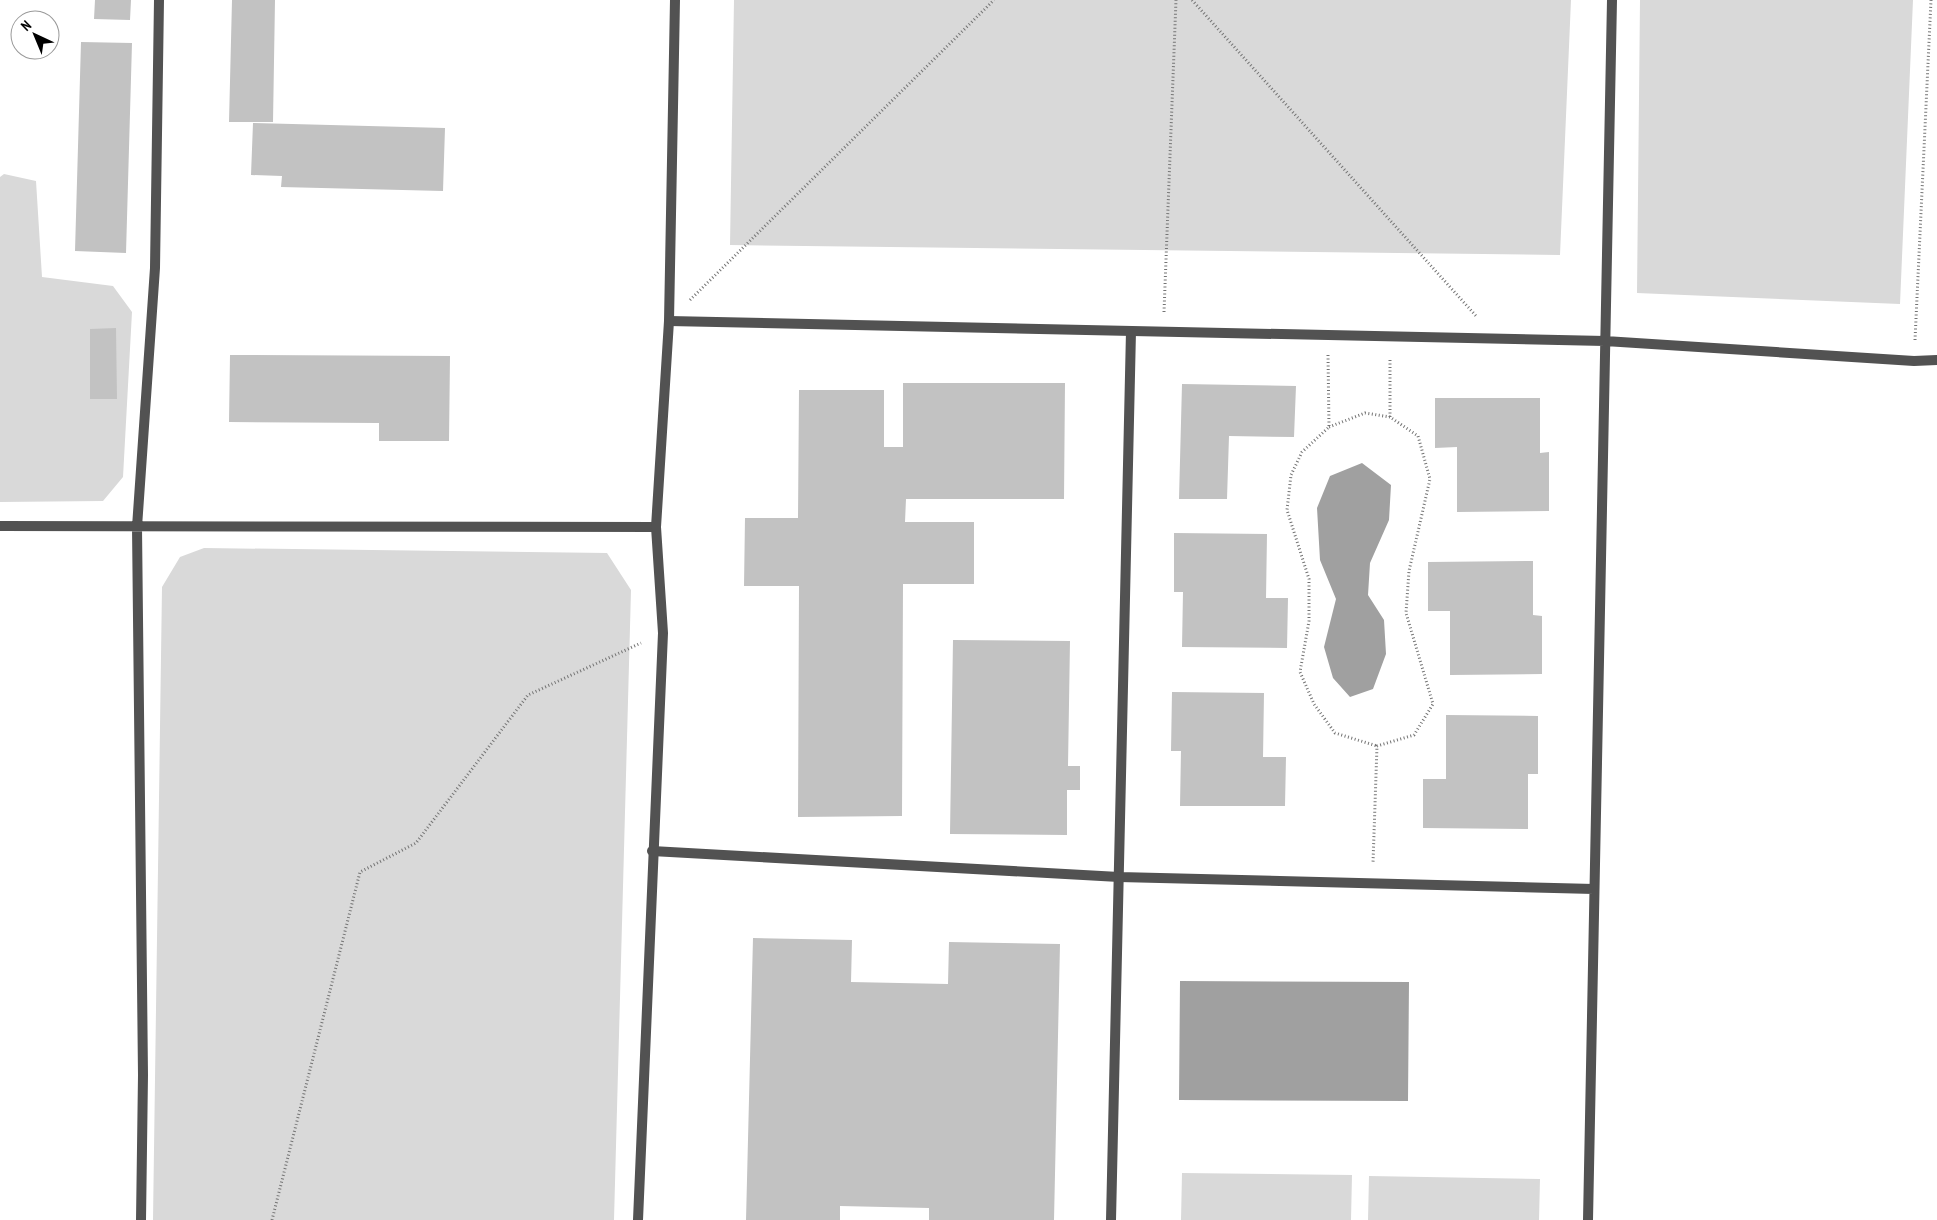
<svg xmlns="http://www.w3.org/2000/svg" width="1937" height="1220" viewBox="0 0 1937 1220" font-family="'PT Sans Narrow',sans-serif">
	<rect width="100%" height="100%" fill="#fff"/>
	<path fill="#d9d9d9" d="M 734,0 L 1571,0 L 1560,255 L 730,245 Z
		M 1640,0 L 1913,0 L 1900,304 L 1637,293 Z
		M 4,174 L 36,181 L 42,277 L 113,286 L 132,312 L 123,477 L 103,501 L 0,502 L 0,177 Z
		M 204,548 L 607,553 L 631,590 L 614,1220 L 153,1220 L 162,587 L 180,557 Z
		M 1182,1173 L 1352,1175 L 1351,1220 L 1181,1220 Z
		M 1369,1176 L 1540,1179 L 1539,1220 L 1368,1220 Z"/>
	<path fill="#a0a0a0" d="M 1362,463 L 1391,485 L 1389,520 L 1370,563 L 1368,595 L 1384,620 L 1386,654 L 1373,689 L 1350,697 L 1333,678 L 1324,647 L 1336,599 L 1320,560 L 1317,508 L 1330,476 Z
		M 1180,981 L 1409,982 L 1408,1101 L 1179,1100 Z"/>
	<path fill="#c2c2c2" d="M 95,0 L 131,0 L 130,20 L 94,19 Z
		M 232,0 L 275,0 L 273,122 L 229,122 Z
		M 81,42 L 132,43 L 126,253 L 75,251 Z
		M 253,123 L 445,128 L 443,191 L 281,187 L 282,176 L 251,175 Z
		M 116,328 L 117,399 L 90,399 L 90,329 Z
		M 230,355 L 450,356 L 449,441 L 379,441 L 379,423 L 229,422 Z
		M 903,383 L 1065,383 L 1064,499 L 906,499 L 905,522 L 974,522 L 974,584 L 903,584 L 902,816 L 798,817 L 799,586 L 744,586 L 745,518 L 798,518 L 799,390 L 884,390 L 884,447 L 903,447 Z
		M 1182,384 L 1296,386 L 1294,437 L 1229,436 L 1227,499 L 1179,499 Z
		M 1435,398 L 1540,398 L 1540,453 L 1549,452 L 1549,511 L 1457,512 L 1457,447 L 1435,448 Z
		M 1174,533 L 1267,534 L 1266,598 L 1288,598 L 1287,648 L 1182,647 L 1183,592 L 1174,592 Z
		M 1533,561 L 1533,615 L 1542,616 L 1542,674 L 1450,675 L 1450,611 L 1428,611 L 1428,562 Z
		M 953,640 L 1070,641 L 1068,766 L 1080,766 L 1080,790 L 1067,790 L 1067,835 L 950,834 Z
		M 1172,692 L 1264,693 L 1263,757 L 1286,757 L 1285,806 L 1180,806 L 1181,751 L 1171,751 Z
		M 1446,715 L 1538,716 L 1538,774 L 1528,774 L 1528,829 L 1423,828 L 1423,779 L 1446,779 Z
		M 753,938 L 852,940 L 851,982 L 948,984 L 949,942 L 1060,944 L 1054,1220 L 929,1220 L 929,1208 L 840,1206 L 840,1220 L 746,1220 Z"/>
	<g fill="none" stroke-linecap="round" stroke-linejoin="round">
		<path stroke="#747474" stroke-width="3" stroke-dasharray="1 2.5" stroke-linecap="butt" d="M 1192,0 L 1477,317
			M 690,300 L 994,0
			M 1164,312 L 1176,0
			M 1915,340 L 1931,0
			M 1328,355 L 1329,427 L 1302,452 L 1291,475 L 1287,510 L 1309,579 L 1309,621 L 1300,672 L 1314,704 L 1335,733 L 1377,746
			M 1390,417 L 1390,358
			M 1329,427 L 1365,413 L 1390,417 L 1418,436 L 1430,479 L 1409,571 L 1406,613 L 1433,704 L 1414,735 L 1377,746 L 1373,863
			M 272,1220 L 360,872 L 416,843 L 528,695 L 641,643"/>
		<path stroke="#525252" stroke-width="10" d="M 1111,1220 L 1131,331"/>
		<path stroke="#525252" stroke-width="10" d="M 669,321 L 1605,341 L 1914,361 L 1937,360
			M 0,526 L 656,527
			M 652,851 L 1119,877 L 1594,889
			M 141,1220 L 143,1075 L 137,527 L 155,268 L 159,0
			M 1588,1220 L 1612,0"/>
		<path stroke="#525252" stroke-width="10" d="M 638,1220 L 663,633 L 656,527 L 669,321 L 675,0"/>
	</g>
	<g transform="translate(35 35) rotate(316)"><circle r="24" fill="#ffffff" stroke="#999999"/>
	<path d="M0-4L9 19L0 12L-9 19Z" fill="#000000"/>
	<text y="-8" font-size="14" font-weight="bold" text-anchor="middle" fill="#000000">N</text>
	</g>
</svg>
